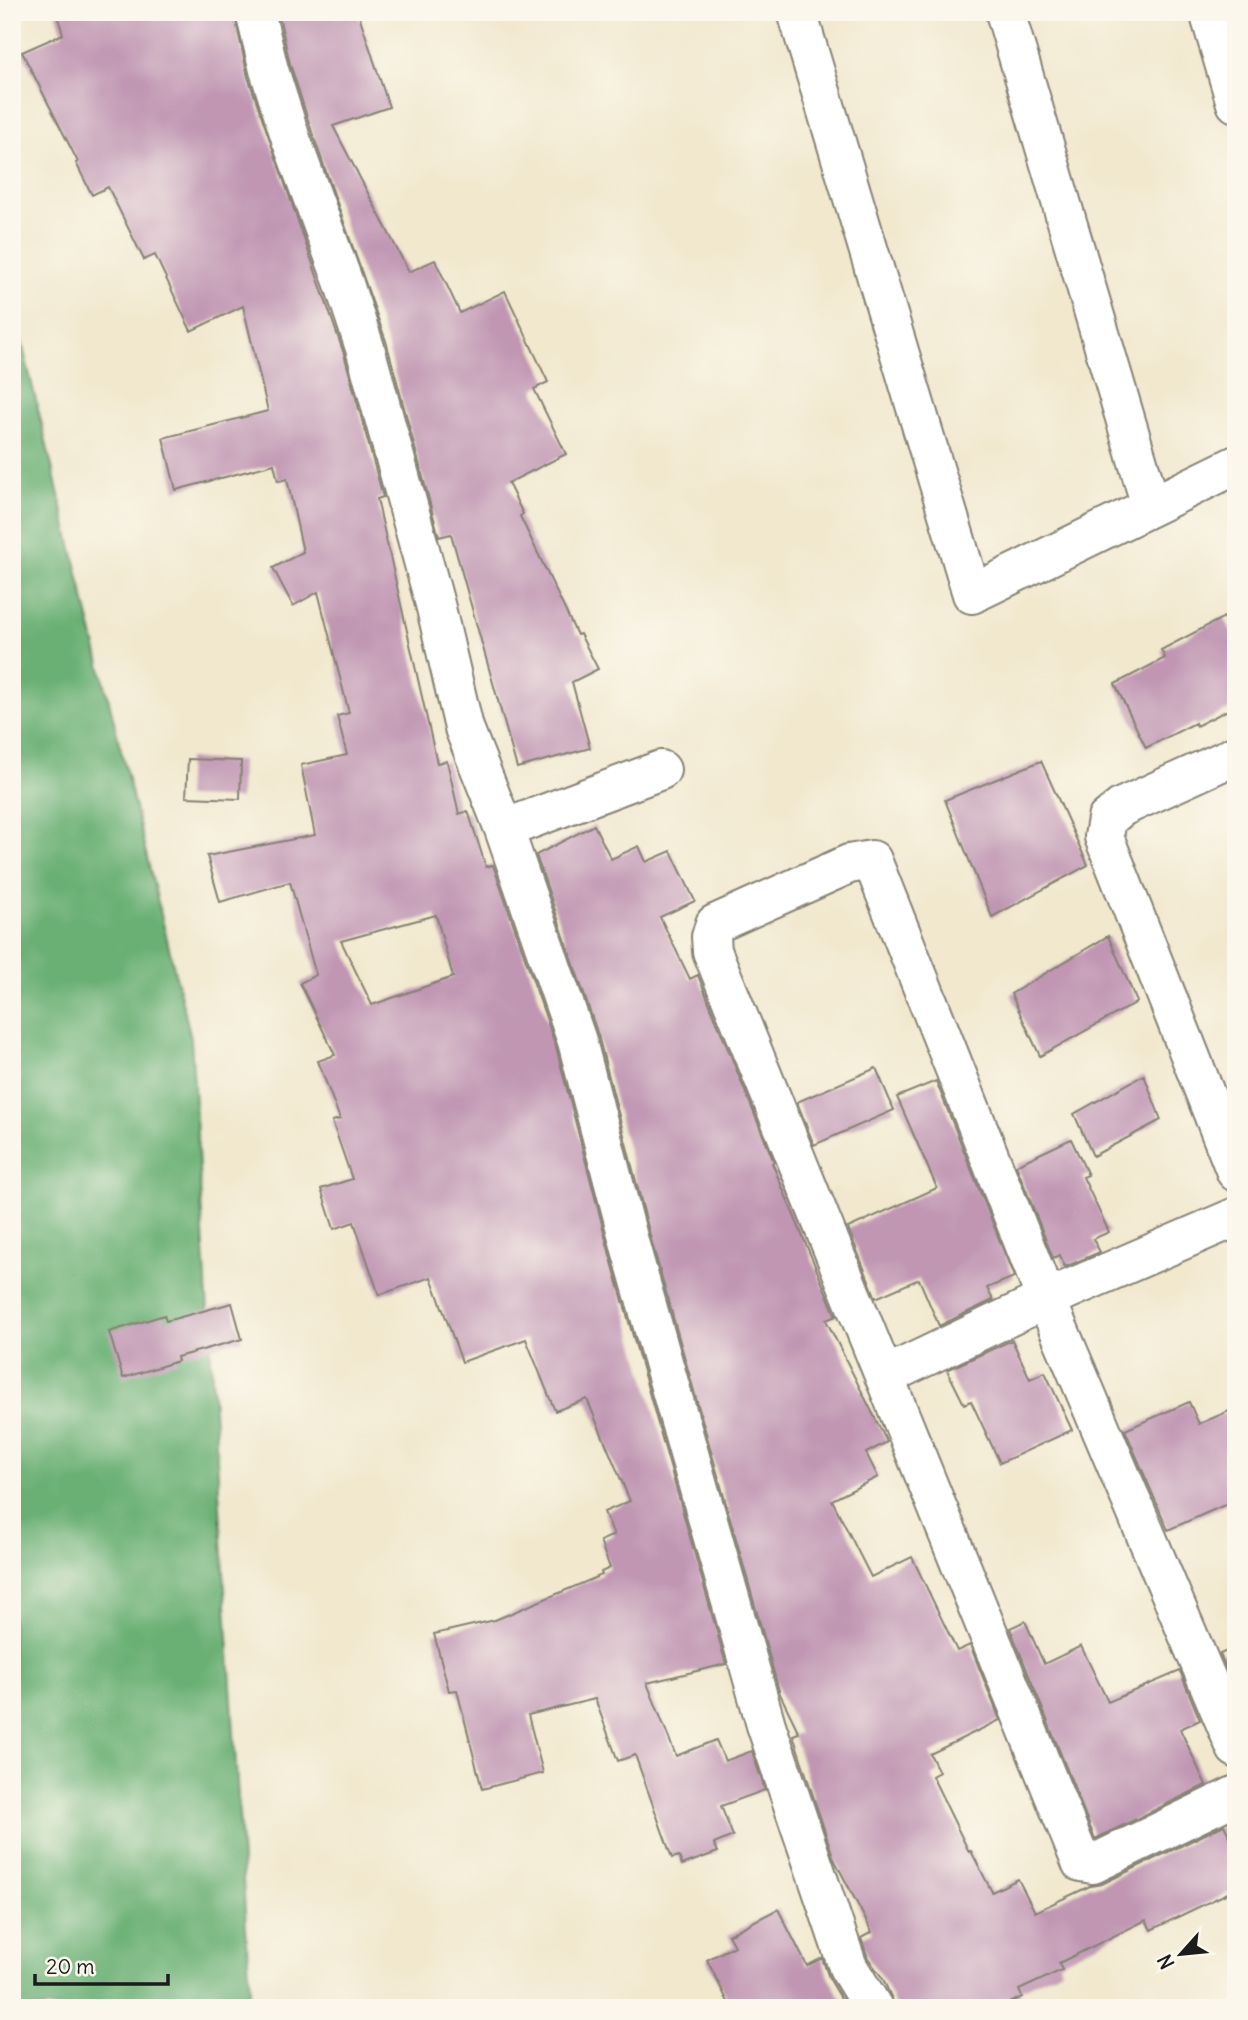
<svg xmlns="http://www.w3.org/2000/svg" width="1248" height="2020" viewBox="0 0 1248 2020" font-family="Delius,sans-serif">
	<rect width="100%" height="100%" fill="#fbf7ec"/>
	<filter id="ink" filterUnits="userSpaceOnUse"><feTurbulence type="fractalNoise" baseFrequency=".0143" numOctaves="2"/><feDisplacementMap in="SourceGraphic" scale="14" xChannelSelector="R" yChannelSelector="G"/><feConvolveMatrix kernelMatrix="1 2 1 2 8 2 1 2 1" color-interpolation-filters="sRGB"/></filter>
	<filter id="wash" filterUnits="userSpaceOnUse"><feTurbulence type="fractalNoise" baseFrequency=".00686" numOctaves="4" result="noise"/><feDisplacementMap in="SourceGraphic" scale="28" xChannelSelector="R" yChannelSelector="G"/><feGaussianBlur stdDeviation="1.57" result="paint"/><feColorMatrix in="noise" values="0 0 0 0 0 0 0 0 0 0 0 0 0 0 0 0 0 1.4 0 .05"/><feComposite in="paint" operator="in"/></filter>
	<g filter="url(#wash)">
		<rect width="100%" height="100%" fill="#f1e8ce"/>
		<path fill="#6ab075" stroke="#436648" stroke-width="2" d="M 12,302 L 191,1038 L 251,2008 L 12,2008 Z"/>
		<g id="blocks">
			<path fill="#c096b3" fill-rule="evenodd" d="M 56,12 L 234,12 L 248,77 L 344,354 L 383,497 L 377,499 L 437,763 L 447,761 L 459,814 L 468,811 L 486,867 L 493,865 L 556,1047 L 610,1255 L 726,1664 L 647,1683 L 676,1756 L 716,1740 L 725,1761 L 752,1751 L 765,1790 L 721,1806 L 733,1836 L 714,1844 L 718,1852 L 682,1865 L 679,1856 L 672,1858 L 635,1755 L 618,1761 L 595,1699 L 528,1715 L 543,1773 L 482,1789 L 457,1690 L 449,1691 L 434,1634 L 495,1620 L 602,1575 L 601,1572 L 610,1568 L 600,1541 L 614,1535 L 604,1512 L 630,1501 L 587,1399 L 555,1411 L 526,1339 L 462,1362 L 431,1277 L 379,1295 L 354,1222 L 334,1229 L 321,1189 L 352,1179 L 332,1121 L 340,1119 L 318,1061 L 335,1055 L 300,983 L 316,975 L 290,882 L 220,902 L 207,856 L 315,835 L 301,765 L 347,755 L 337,716 L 349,713 L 318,592 L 293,606 L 273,568 L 303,552 L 287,479 L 278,481 L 274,464 L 176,490 L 163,438 L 268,411 L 243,306 L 191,331 L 155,255 L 144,260 L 108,187 L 92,195 L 76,163 L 78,162 L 22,52 L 63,34 ZM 436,915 L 453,977 L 372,1005 L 341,941 Z
				M 278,12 L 358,12 L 389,107 L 333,126 L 409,272 L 435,260 L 460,313 L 505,291 L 548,382 L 534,389 L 566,454 L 508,483 L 523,514 L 520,516 L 577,635 L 580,634 L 598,669 L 572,682 L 590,748 L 517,768 L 451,534 L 439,537 L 386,341 L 312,132 L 290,64 Z
				M 1224,617 L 1236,640 L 1236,706 L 1196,726 L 1195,723 L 1146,748 L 1115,684 L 1165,658 L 1161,650 Z
				M 188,759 L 241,761 L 240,799 L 186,797 Z
				M 1041,761 L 1088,865 L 992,917 L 945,800 Z
				M 594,825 L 611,859 L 639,846 L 646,862 L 671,851 L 695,901 L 660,917 L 690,979 L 698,975 L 699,978 L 774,1162 L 772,1163 L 836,1316 L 826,1320 L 887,1442 L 866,1453 L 878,1477 L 832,1500 L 871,1577 L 912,1557 L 957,1651 L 970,1645 L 1000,1720 L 930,1754 L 939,1772 L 932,1776 L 969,1852 L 971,1851 L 992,1892 L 1018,1879 L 1035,1912 L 1090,1886 L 1102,1884 L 1224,1825 L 1236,1849 L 1236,1889 L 1151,1930 L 1146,1920 L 1059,1963 L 1062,1970 L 1019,1990 L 1022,1997 L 1000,2008 L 896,2008 L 883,1979 L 868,1958 L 861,1938 L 872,1932 L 834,1859 L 793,1735 L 799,1733 L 780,1694 L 652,1243 L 598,1035 L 536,855 Z
				M 1108,936 L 1137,1002 L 1040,1056 L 1011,994 Z
				M 876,1068 L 894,1110 L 814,1145 L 797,1102 Z
				M 1144,1075 L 1161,1120 L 1093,1156 L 1074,1114 Z
				M 936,1081 L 1014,1277 L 987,1288 L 993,1300 L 939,1326 L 919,1279 L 876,1298 L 848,1228 L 937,1188 L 897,1097 Z
				M 1071,1139 L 1088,1175 L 1083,1177 L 1109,1232 L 1093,1239 L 1100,1252 L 1065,1267 L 1060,1255 L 1053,1258 L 1016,1165 Z
				M 232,1303 L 242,1339 L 177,1357 L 178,1361 L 123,1378 L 109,1332 L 164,1315 L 166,1321 Z
				M 1012,1340 L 1030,1379 L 1045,1372 L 1072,1430 L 1000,1463 L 971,1401 L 964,1404 L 947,1370 Z
				M 1189,1402 L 1199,1424 L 1236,1408 L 1236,1500 L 1168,1530 L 1125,1430 Z
				M 1025,1621 L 1044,1664 L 1081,1646 L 1108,1702 L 1180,1671 L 1200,1720 L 1180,1729 L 1206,1785 L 1095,1839 L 1010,1628 Z
				M 1236,1647 L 1236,1691 L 1220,1654 Z
				M 778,1909 L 807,1966 L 822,1958 L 829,1978 L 842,2000 L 827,2008 L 731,2008 L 707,1960 L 734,1946 L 728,1935 Z"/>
		</g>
	</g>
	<g filter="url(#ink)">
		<use href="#blocks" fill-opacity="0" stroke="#868275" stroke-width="2"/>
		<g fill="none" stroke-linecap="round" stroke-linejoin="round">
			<g stroke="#868275" stroke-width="42">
				<path id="minor" d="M 255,12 L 269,70 L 291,139 L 343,281 L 365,348 L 436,608 L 464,728 L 504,829 L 577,1041 L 631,1249 L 766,1725 L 848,1967 L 873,2008
					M 797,12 L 972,594 L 1236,465
					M 1005,12 L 1151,506
					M 1209,12 L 1236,103
					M 1236,755 L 1122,807 L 1107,819 L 1104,837 L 1236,1172
					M 504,829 L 661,770
					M 885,1376 L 1046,1299 L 1236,1217
					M 1236,1748 L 1046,1299 L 872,860 L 849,864 L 715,924 L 711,937 L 712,951 L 1081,1862 L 1093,1864 L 1236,1795"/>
			</g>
			<use href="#minor" stroke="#fff" stroke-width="38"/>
		</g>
	</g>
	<rect width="1248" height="2020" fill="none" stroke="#fbf7ec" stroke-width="42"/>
	<g transform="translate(1181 1954) rotate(243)" stroke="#fbf7ec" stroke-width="5" paint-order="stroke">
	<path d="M0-5L12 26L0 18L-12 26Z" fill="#1c1c1c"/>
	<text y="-10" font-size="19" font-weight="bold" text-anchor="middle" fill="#1c1c1c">N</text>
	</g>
	<path d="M35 1974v10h133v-10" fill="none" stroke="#1c1c1c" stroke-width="3.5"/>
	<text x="46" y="1974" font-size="21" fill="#1c1c1c" stroke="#fbf7ec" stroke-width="5" paint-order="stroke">20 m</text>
</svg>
